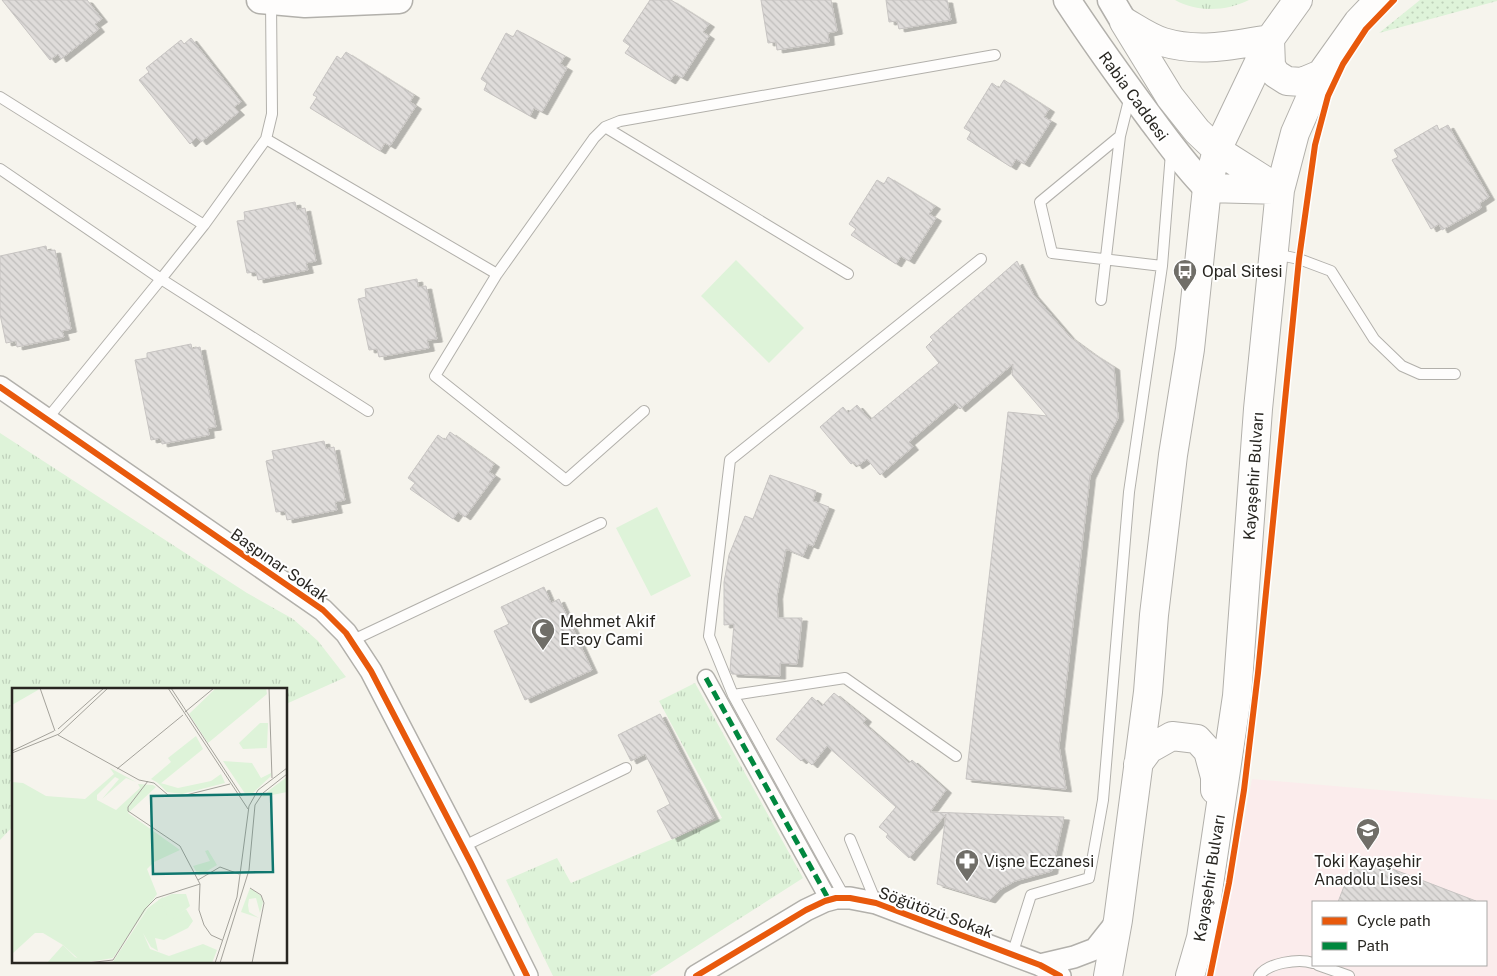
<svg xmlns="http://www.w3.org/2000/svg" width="1497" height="976" viewBox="0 0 1497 976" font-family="'Public Sans',sans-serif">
	<defs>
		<pattern id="grass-tufts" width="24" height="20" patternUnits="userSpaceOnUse" patternTransform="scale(1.25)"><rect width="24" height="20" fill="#def3d9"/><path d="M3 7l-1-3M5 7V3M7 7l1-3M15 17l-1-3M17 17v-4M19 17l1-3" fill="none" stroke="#bed0ba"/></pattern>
		<pattern id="park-dots" width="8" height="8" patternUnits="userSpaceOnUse" patternTransform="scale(1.25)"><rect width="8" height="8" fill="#def3d9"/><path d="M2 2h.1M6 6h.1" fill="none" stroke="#bed0ba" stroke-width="1.8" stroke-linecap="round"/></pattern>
		<pattern id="building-back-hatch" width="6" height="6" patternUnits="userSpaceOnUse" patternTransform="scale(1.25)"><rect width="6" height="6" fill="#dfdcda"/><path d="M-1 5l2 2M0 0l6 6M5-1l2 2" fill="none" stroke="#bfbdbb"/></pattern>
		<filter id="shadow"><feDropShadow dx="5.5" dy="3" stdDeviation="0" flood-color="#0004"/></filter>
	</defs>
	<rect width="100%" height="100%" fill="#f6f4ed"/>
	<path fill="#fbecec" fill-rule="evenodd" d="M 1252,779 L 1497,800 L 1497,976 L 1215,976 ZM 1313,902 L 1486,902 L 1486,965 L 1313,965 Z"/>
	<path fill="url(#grass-tufts)" d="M 1175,0 L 1249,0 C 1227,11 1198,13 1175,0 Z
		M 0,433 L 247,593 L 293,619 L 318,641 L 346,677 L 286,704 L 286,690 L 14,690 L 14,825 L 0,840 Z
		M 695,683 L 803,878 L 650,976 L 553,976 L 506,880 L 557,858 L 571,883 L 722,818 L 659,701 Z"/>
	<path fill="url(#park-dots)" d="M 1420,0 L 1497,0 L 1497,1 L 1379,33 Z"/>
	<path fill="#def3d9" d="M 736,260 L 804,328 L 769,363 L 701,296 Z
		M 657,507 L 691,576 L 651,596 L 616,528 Z"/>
	<path fill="url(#building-back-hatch)" stroke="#c7c4c2" filter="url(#shadow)" d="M 2,0 L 87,0 L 102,19 L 95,24 L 99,29 L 61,59 L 58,54 L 50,60 Z
		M 650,0 L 671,0 L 709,24 L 703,32 L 709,36 L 682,78 L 675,74 L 670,81 L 625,53 L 630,46 L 623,41 Z
		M 761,0 L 831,0 L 837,31 L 828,33 L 829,42 L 777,50 L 776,42 L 768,43 Z
		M 886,0 L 947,0 L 951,20 L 899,29 L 897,21 L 889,22 Z
		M 517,30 L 565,56 L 560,64 L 567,68 L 542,112 L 534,108 L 530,116 L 484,90 L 487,83 L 481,79 L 506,33 L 513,37 Z
		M 191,38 L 241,102 L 234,107 L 239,112 L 201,142 L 197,137 L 190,144 L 139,80 L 149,72 L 146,68 L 181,40 L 184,44 Z
		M 346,52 L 414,95 L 410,102 L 416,106 L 390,146 L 385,143 L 380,151 L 310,108 L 317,97 L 313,95 L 337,56 L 341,59 Z
		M 1004,80 L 1049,109 L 1044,117 L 1051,121 L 1024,164 L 1016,159 L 1011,167 L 967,139 L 971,132 L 964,128 L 992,83 L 999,88 Z
		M 1437,125 L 1439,130 L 1448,125 L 1489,197 L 1480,203 L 1481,208 L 1442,230 L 1439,224 L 1431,229 L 1392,160 L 1398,157 L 1394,150 Z
		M 888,177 L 935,206 L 929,214 L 936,218 L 909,261 L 901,256 L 896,264 L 851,235 L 856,229 L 849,224 L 877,180 L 884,184 Z
		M 295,202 L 297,210 L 305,208 L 316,261 L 306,263 L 308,270 L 258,280 L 256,272 L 247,273 L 237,221 L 245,220 L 244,212 Z
		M 46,246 L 47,251 L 55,250 L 71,329 L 62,331 L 64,337 L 17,347 L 16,341 L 6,343 L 0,314 L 0,256 Z
		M 1017,261 L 1033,294 L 1070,337 L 1092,353 L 1114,367 L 1118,418 L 1090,476 L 1059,746 L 1066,789 L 966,779 L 1008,412 L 1047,416 L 1012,375 L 1013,364 L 960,409 L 955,403 L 909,442 L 913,447 L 880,475 L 867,459 L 857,466 L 854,462 L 851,464 L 820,427 L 843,407 L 848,413 L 857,405 L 870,420 L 939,363 L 926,347 L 933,340 L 930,337 Z
		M 417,279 L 418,287 L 426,286 L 437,339 L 427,340 L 429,348 L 379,357 L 377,349 L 369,350 L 358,299 L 366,297 L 365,289 Z
		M 191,344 L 192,349 L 200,347 L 216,427 L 208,428 L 209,435 L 162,444 L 161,438 L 151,440 L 135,360 L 147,358 L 147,353 Z
		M 450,432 L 494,464 L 489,472 L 495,476 L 465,517 L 458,512 L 453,519 L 410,489 L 415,483 L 408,478 L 438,435 L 445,440 Z
		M 324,441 L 326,449 L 334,447 L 345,500 L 335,502 L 337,510 L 287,520 L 285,511 L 276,512 L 266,461 L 274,459 L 272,451 Z
		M 770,475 L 816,491 L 813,501 L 829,507 L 813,546 L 808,544 L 803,556 L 786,549 L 777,596 L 778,618 L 802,618 L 797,664 L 780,663 L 780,676 L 732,674 L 730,670 L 734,624 L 724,625 L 724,582 L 729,555 L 745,516 L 753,519 Z
		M 544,587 L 551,603 L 559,599 L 592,670 L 525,700 L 494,631 L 509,624 L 501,607 Z
		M 834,693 L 866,719 L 863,723 L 909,763 L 912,760 L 946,790 L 930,812 L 1064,817 L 1052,871 L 1015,881 L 999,890 L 990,900 L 937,884 L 946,814 L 909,858 L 886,837 L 888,834 L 879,827 L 896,807 L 827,746 L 812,765 L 804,758 L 801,761 L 776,739 L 812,697 L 822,706 Z
		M 660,714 L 714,818 L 672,839 L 657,811 L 670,804 L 656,775 L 645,754 L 631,761 L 618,735 Z
		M 1356,855 L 1476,901 L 1476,902 L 1338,902 Z"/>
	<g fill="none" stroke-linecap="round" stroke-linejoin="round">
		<g stroke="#b2b0ab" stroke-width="12">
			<path id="service" d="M 0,97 L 204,225
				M 605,127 L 848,274
				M 1120,136 L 1040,202 L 1052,253 L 1162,266
				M 266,139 L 497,274 L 435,376 L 566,480 L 644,411
				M 0,169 L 161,279 L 204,225 L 266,139 L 272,114 L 271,1
				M 1275,254 L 1299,259 L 1331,271 L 1374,339 L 1402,366 L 1420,374 L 1455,374
				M 497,274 L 594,138 L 605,127 L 620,121 L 995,55
				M 1101,300 L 1120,136 L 1130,96
				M 47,419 L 161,279 L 368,411
				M 351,641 L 601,523
				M 733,695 L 845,678 L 956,756
				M 850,839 L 876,902
				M 462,847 L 626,768
				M 845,898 L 733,695 L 709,636 L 730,460 L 981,259
				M 1012,955 L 1031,895 L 1089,878 L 1103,800 L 1129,492 L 1162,266 L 1171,153
				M 1318,965 L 1349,976
				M 1259,976 C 1267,963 1299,958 1313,963"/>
		</g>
		<g stroke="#b2b0ab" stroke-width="19">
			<path id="pedestrian" d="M 706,678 L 829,900"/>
		</g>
		<g stroke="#b2b0ab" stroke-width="24">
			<path id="minor" d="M 0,387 L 323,610 L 346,633 L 371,671 L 471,863 L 527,976
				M 1040,965 L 1074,957 L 1095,949 L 1118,920
				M 696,976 L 806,910 L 825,901 L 836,898 L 850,898 L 876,903 L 1040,965 L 1060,976"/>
		</g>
		<g stroke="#b2b0ab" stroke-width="29">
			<path id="tertiary" d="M 260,0 L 305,4 L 399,0
				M 1067,0 C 1094,41 1122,80 1151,119 C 1169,143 1186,167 1207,188
				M 1111,0 L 1124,22"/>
		</g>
		<g stroke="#b2b0ab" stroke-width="30">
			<path id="primary" d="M 1124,22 L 1170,97 L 1197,131 L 1217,150 L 1280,190
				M 1125,22 C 1137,29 1150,38 1163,42 C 1199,53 1234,45 1270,39
				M 1270,39 L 1271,66 L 1276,74 L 1287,81 L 1302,82 L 1321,74
				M 1207,188 L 1279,190
				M 1138,764 L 1149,749 L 1172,736 L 1197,739 L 1208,751 L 1215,777 L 1215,790
				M 1108,976 L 1118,920 L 1148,692 L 1154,615 L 1173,455 L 1190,349 L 1207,188 L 1217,150 L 1270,39 L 1298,0
				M 1190,976 L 1201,938 L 1237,696 L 1258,409 L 1280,190 L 1295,133 L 1321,74 L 1358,22 L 1379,0"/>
		</g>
		<use href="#service" stroke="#fefdfc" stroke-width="10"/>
		<use href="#pedestrian" stroke="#fefdfc" stroke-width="16"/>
		<use href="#minor" stroke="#fefdfc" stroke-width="21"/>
		<use href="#tertiary" stroke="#fefdfc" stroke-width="26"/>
		<use href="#primary" stroke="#fefdfc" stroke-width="28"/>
		<path stroke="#00873e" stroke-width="5" stroke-dasharray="10 5" stroke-linecap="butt" d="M 706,678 L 829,900"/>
		<g stroke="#fff" stroke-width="9">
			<path id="cycleway" d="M 0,387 L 323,610 L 346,633 L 371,671 L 471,863 L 527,976
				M 696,976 L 806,910 L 825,901 L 836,898 L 850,898 L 876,903 L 1040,965 L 1060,976
				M 1210,976 L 1229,883 L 1244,790 L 1258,673 L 1299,259 L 1315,145 L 1328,96 L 1343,64 L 1366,29 L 1394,0"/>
		</g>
		<use href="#cycleway" stroke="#e8590c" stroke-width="6"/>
	</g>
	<defs>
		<g id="bus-pin" transform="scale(1.25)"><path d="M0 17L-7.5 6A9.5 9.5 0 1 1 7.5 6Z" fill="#706e68" stroke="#fff"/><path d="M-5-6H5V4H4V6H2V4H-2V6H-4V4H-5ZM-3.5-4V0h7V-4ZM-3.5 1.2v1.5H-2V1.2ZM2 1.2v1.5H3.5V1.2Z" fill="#fff"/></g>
		<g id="mosque-pin" transform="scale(1.25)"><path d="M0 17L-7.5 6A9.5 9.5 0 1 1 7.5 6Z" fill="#706e68" stroke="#fff"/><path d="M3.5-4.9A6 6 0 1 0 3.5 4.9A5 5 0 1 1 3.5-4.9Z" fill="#fff"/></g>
		<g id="school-pin" transform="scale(1.25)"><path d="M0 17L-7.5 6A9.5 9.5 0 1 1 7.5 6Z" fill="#706e68" stroke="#fff"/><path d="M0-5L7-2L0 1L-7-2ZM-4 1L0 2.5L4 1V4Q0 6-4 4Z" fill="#fff"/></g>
		<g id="pharmacy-pin" transform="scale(1.25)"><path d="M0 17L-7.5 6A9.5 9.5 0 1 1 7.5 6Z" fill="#706e68" stroke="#fff"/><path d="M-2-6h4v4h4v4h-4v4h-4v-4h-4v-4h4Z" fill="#fff"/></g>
	</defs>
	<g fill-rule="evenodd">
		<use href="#bus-pin" x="1185" y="271"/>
		<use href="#mosque-pin" x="543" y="630"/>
		<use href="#school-pin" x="1368" y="830"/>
		<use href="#pharmacy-pin" x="967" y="861"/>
	</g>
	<g text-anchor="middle" stroke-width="4" stroke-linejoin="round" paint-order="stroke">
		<g font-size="16" fill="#282621" stroke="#fff">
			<text transform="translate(1134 96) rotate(54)" y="6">Rabia Caddesi</text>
			<text transform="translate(1253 476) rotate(-86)" y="6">Kayaşehir Bulvarı</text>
			<text transform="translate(280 565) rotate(35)" y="6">Başpınar Sokak</text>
			<text transform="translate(1209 878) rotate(-81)" y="6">Kayaşehir Bulvarı</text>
			<text transform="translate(936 912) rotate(20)" y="6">Söğütözü Sokak</text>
		</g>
		<g font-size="16" fill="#282621" stroke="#fff" text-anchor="start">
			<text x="1202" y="277">Opal Sitesi</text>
			<text x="560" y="627">Mehmet Akif<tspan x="560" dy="18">Ersoy Cami</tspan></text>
			<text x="984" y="867">Vişne Eczanesi</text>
			<text x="1368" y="867" text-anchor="middle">Toki Kayaşehir<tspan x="1368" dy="18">Anadolu Lisesi</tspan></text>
		</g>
	</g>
	<g transform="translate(12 688)">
		<rect width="275" height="275" fill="#f6f4ed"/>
		<path d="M 184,48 L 191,61 L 148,96 L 139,91 L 159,74 L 156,70 ZM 211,73 L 240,75 L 249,90 L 259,85 L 259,88 L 240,106 L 234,107 ZM 98,80 L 124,94 L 114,90 L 90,111 L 107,91 L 103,89 L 85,107 L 85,112 L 104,122 L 128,100 L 126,96 L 141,97 L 144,99 L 116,125 L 168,162 L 142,174 L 135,181 L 145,206 L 101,270 L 71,275 L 51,257 L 31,245 L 23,245 L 0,266 L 0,94 L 11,95 L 34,108 L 73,111 L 102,86 ZM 196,162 L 205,177 L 187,188 L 181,178 L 198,173 L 193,163 ZM 238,200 L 249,208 L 251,214 L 248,225 L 244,210 L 237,211 L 236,217 L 237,224 L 247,230 L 229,224 ZM 151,209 L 159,232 L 174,221 L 181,233 L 176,240 L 152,252 L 143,250 L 146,263 L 139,259 L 131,245 L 138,261 L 157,268 L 191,256 L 205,262 L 200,275 L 100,275 L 136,220 Z" fill="#def3d9"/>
		<path d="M 0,0 L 25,0 L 26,2 L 0,17 ZM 204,0 L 254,0 L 255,6 L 196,55 L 177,26 ZM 248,35 L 256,35 L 255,60 L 231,61 L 227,55 ZM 209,86 L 213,95 L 170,106 L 155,104 L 145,94 L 166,100 L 199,93 ZM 275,89 L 275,104 L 250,109 L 260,100 ZM 160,206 L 174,206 L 178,218 L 159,233 L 146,212 ZM 51,257 L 63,269 L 71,272 L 71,275 L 35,275 Z" fill="#def3d9"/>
		<path d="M 225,0 L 249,0 L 235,12 Z" fill="#def3d9"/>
		<path fill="none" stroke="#a4a29b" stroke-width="1" d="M 28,0 L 43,43M 156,0 L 236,121M 159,0 L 230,108M 257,0 L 260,90M 173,24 L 202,0M 46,41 L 92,0M 46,47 L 127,92 L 142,95 L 156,107 L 174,107 L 218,96M 0,63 L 42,43M 0,65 L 47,46 L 96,0M 105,81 L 171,27M 136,93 L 116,119 L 116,123 L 168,158 L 188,196 L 187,222 L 192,237 L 199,247 L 210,252M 186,192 L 208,179 L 227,186M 238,200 L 249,207 L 252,215 L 240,275M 75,275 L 101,272 L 133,221 L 144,210 L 188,196M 203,275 L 225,209 L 237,118 L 246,102 L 275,80M 208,275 L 237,182 L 243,117 L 251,105 L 275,86"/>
		<path fill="#0f766e" fill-opacity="0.15" stroke="#0f766e" stroke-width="2.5" d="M 259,106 L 261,184 L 141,186 L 139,108 Z"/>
		<rect width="275" height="275" fill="none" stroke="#282621" stroke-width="2.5"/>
	</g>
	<rect x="1312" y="901" width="175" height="65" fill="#ffffff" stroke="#a9a8a6"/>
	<rect x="1322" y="917" width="25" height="8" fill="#e8590c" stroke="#a9a8a6"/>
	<text x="1357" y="926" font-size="15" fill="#282621">Cycle path</text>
	<rect x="1322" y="942" width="25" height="8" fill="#00873e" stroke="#a9a8a6"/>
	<text x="1357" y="951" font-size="15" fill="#282621">Path</text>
</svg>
